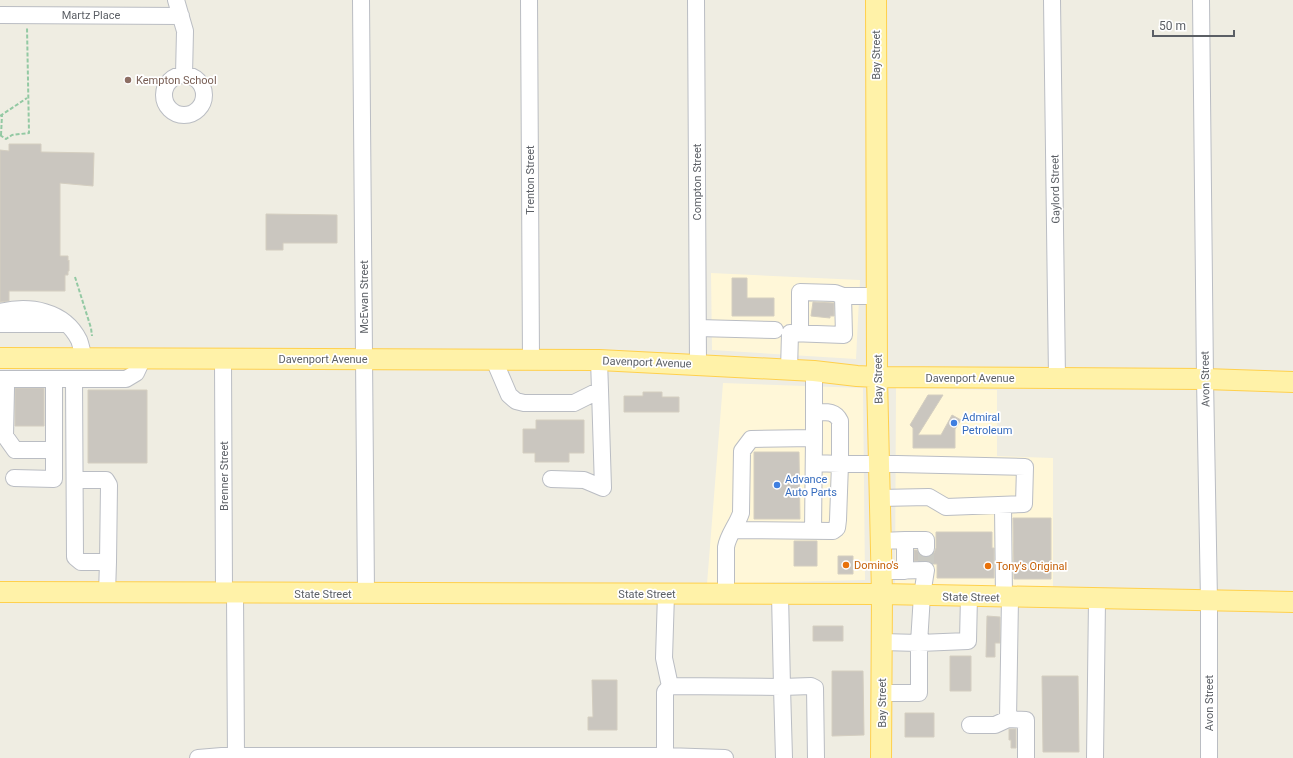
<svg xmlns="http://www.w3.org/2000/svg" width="1293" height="758" viewBox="0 0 1293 758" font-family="Roboto,sans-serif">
	<rect width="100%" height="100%" fill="#efede2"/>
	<path fill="#fff7d8" d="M 711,273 L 860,280 L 856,359 L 712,350 Z
		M 723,383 L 863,388 L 865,580 L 707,584 Z
		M 896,388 L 997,390 L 997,456 L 1053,458 L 1053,589 L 895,585 Z"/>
	<path fill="#cac6bf" stroke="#d4cec0" d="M 9,144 L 41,144 L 41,152 L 94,153 L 93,186 L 60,183 L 60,256 L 68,256 L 68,261 L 69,260 L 69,271 L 68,271 L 68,275 L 65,275 L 65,291 L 9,291 L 9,301 L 0,302 L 0,150 L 9,151 Z
		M 266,214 L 337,215 L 337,243 L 283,243 L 283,250 L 266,250 Z
		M 732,278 L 747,278 L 747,298 L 774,298 L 774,316 L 732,316 Z
		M 813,302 L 834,303 L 834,316 L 830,316 L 830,318 L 811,316 Z
		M 15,388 L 44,388 L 44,426 L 15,426 Z
		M 88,390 L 147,390 L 147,463 L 88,463 Z
		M 643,392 L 662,392 L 662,397 L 679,397 L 679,412 L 624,412 L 624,396 L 643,396 Z
		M 928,395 L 943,395 L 918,435 L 941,435 L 952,415 L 961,420 L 955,429 L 955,448 L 913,448 L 913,428 L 910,425 Z
		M 536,420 L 584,420 L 584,453 L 569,453 L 569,462 L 535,462 L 535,453 L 523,453 L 523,429 L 536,429 Z
		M 754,452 L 799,452 L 800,519 L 754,519 Z
		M 1013,518 L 1051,518 L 1051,579 L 1014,579 Z
		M 936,532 L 992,532 L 992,548 L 994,548 L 994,578 L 937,578 L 937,564 L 933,564 L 931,562 L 926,561 L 914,561 L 914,550 L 917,550 L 921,556 L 926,557 L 930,556 L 934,553 L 936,548 Z
		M 794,541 L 817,541 L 817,566 L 794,566 Z
		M 838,556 L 853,556 L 853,574 L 838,574 Z
		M 987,616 L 1000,617 L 1000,643 L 995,643 L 995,657 L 986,657 Z
		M 813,626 L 843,626 L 843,641 L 813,641 Z
		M 950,656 L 971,656 L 971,691 L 950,691 Z
		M 832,671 L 863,671 L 864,735 L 832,736 Z
		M 1042,676 L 1078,676 L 1079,752 L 1043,752 Z
		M 592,680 L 617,680 L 617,730 L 588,730 L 588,717 L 593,717 Z
		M 905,713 L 934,713 L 934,737 L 905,737 Z
		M 1009,729 L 1016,729 L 1016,748 L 1011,748 L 1011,740 L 1009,740 Z"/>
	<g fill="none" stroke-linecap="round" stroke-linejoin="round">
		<path stroke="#cacac3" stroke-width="16" stroke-dasharray="16 8" stroke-linecap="butt" d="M 926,564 L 926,548"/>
		<g stroke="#babdc3" stroke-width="18">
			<path id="minor" d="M 176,0 L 185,31 L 184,75
				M 361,0 L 366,594
				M 529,0 L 531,360
				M 696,0 L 698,364
				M 1052,0 L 1057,378
				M 1201,0 L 1205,379 L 1209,601 L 1209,758
				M 0,15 L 181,16
				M164 95a20 20 0 1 1 40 0a20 20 0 1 1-40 0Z
				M 0,312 C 29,305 64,310 79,340 C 81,345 82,352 84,358
				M 0,324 L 65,324
				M 698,328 L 775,330
				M 800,333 L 800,292 L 835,293 L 843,296
				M 223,359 L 224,593
				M 494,360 L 509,395 L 516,401 L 524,403 L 574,403 L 600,390 L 599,360
				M 789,370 L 790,333 L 844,335 L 843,296 L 877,296
				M 0,379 L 126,379 L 136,373 L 143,358
				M 3,379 L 6,388 L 5,436 L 15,450 L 54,450 L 54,379
				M 74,379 L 75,557 L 81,562 L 108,562 L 107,593
				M 814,463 L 840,464 L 840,421 C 835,410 825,412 814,412
				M 14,478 L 54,479 L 54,450
				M 551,479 L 584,480 L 603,488 L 600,390
				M 75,480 L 106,480 L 109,485 L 108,562
				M 1003,506 L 1004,597
				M 733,530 L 833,531 L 837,528 L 838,520 L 840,464 L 897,464 L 1025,467 L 1024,504 L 946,507 L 929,497 L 879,498
				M 813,531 L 814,438
				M 905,540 L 926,540 L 926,548
				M 880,541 L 905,540 L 905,571
				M 881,571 L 926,570 L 922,595 L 919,643 L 882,642
				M 235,593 L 236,758
				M 666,594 L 664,658 L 670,686
				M 726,594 L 726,547 C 728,535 737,525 741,513 L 742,451 L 751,439 L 814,438 L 814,371
				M 780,594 L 782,687 L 811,686 L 815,688 L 816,758
				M 882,693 L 919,693 L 919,643 L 968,641 L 969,596
				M 1008,719 L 1010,598
				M 970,725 L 995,725 L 1008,719 L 1026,720 L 1026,758
				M 665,756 L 665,692 L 670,686 L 782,687 L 784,758
				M 198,758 L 222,756 L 665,756 L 725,758
				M 1095,758 L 1097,600"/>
		</g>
		<g stroke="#ffd04c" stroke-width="22">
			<path id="major" d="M 876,0 L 877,377 L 882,594 L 881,758
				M 0,358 L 599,360 L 814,371 L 857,376 L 877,377 L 1205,379 L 1293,382
				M 0,592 L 882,594 L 1293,602"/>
		</g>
		<path stroke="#93c9a3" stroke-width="2" stroke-dasharray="4 2" stroke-linecap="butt" d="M 0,116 L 27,98
			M 0,135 L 6,139 L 12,135 L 29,133 L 27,27
			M 1,135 L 2,115
			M 75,277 L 91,328 L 92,336"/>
		<use href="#minor" stroke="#fff" stroke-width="16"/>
		<use href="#major" stroke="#fff2a8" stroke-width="20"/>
	</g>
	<circle fill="#8d6e63" stroke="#fff" stroke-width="1.5" cx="128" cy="80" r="4"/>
	<g fill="#3f7fe0" stroke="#fff" stroke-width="1.5">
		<circle cx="954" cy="423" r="4"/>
		<circle cx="777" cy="485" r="4"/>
	</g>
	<g fill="#e8710a" stroke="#fff" stroke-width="1.5">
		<circle cx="846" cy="565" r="4"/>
		<circle cx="988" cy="566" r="4"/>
	</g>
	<g text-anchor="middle" stroke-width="3.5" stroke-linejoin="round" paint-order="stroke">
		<g font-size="11" fill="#5b5f65" stroke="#fff">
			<text x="91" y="19">Martz Place</text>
			<text transform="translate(876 55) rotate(-90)" y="4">Bay Street</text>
			<text transform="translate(530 180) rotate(-90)" y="4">Trenton Street</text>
			<text transform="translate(697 182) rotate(-90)" y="4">Compton Street</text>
			<text transform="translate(1055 189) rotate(-91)" y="4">Gaylord Street</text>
			<text transform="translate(364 297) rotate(-90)" y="4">McEwan Street</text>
			<text x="323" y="363">Davenport Avenue</text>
			<text transform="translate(647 362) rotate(2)" y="4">Davenport Avenue</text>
			<text x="970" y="382">Davenport Avenue</text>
			<text transform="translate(878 379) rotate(-91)" y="4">Bay Street</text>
			<text transform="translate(1205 379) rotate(-91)" y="4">Avon Street</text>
			<text transform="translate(224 476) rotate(-90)" y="4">Brenner Street</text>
			<text x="323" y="598">State Street</text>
			<text x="647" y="598">State Street</text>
			<text transform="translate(971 597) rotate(1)" y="4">State Street</text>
			<text transform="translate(882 703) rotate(-90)" y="4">Bay Street</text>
			<text transform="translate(1209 703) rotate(-90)" y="4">Avon Street</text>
		</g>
		<g font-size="11" fill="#785e54" stroke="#fff" text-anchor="start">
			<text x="136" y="84">Kempton School</text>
		</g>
		<g font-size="11" fill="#366cbe" stroke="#fff" text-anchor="start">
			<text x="962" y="421">Admiral<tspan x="962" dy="13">Petroleum</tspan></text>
			<text x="785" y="483">Advance<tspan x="785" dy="13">Auto Parts</tspan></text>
		</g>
		<g font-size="11" fill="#c56008" stroke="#fff" text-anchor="start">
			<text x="854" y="569">Domino's</text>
			<text x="996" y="570">Tony's Original</text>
		</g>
	</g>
	<path d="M1153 30v6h81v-6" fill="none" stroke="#5b5f65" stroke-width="2"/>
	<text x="1159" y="30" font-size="12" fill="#5b5f65" stroke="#ffffff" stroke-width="3" paint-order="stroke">50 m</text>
</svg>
